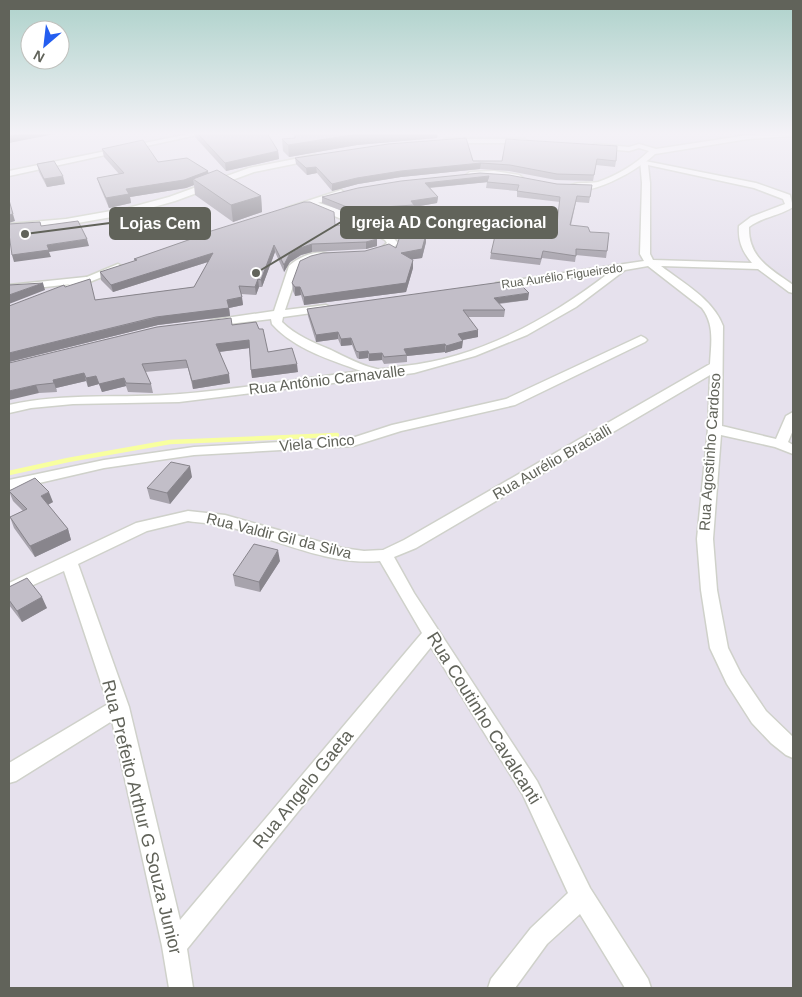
<svg xmlns="http://www.w3.org/2000/svg" width="802" height="997" viewBox="0 0 802 997" font-family="Arial,sans-serif">
	<rect width="100%" height="100%" fill="#e6e1ed"/>
	<g fill="none" stroke-linecap="round" stroke-linejoin="round">
		<path stroke="#f8ff9f" stroke-width="4.5" d="M 9,473 L 68,460 L 170,442 L 337,435"/>
		<g stroke="#cfd1ca" stroke-width="3">
			<path id="minor" d="M 193,133 L 206,133 L 9,176 L 9,171 Z
				M 640,160 L 756,183 L 790,195 L 793,207 C 779,216 762,217 749,227 C 748,258 771,269 793,285 L 793,293 L 789,292 L 758,269 L 661,266 C 683,283 713,299 723,326 L 722,426 L 776,439 L 786,416 L 793,412 L 793,430 L 788,442 L 793,445 L 793,454 L 775,447 L 721,435 L 713,539 L 717,590 L 728,648 L 741,674 L 766,711 L 793,737 L 793,758 L 786,755 L 771,743 L 752,723 L 727,684 L 710,648 L 701,590 L 697,539 L 708,429 L 710,375 L 416,548 L 394,557 L 414,593 L 537,781 L 590,888 L 648,979 L 651,988 L 625,988 L 580,914 L 547,944 L 515,988 L 488,988 L 491,979 L 531,928 L 568,893 L 523,795 L 431,647 L 187,949 L 193,988 L 169,988 L 162,946 L 112,721 L 16,781 L 9,783 L 9,763 L 108,704 L 64,571 L 9,596 L 9,583 L 136,523 L 188,511 L 225,515 L 342,548 L 364,551 L 383,550 L 404,540 L 710,364 C 711,344 715,325 702,308 L 648,266 L 625,270 L 576,307 L 527,335 L 475,356 L 414,373 L 179,402 L 73,404 L 31,408 L 9,413 L 9,405 C 66,392 122,399 180,394 C 240,389 301,379 361,371 C 331,360 294,349 272,324 L 271,319 L 212,326 L 206,323 L 212,320 L 274,311 L 289,266 C 298,257 321,247 332,256 L 327,259 L 310,261 L 299,268 L 285,310 L 326,305 L 332,308 L 326,311 L 283,317 L 282,322 C 295,335 314,343 331,350 C 345,357 362,366 377,369 C 385,370 396,367 404,366 C 479,358 551,318 610,272 L 500,288 L 496,287 L 495,285 L 496,283 L 644,261 L 640,254 L 642,183 ZM 648,165 L 754,188 L 783,199 L 785,204 L 751,217 L 739,226 C 738,241 742,251 752,263 L 653,260 L 650,254 L 650,183 ZM 188,521 C 201,523 214,523 226,526 C 275,539 330,566 380,561 L 422,633 L 180,920 L 129,707 L 78,564 L 147,531 Z
				M 315,202 C 338,208 383,224 398,243 L 389,252 L 371,255 L 371,251 L 381,248 L 387,243 L 385,240 L 354,224 L 312,207 L 310,205 Z
				M 86,277 L 90,278 L 91,280 L 90,282 L 9,291 L 9,285 Z
				M 641,336 L 645,338 L 647,340 L 645,342 L 515,405 L 401,431 L 353,446 L 194,455 L 104,468 L 9,490 L 9,480 L 104,460 L 194,447 L 352,438 L 392,425 L 506,399 Z"/>
		</g>
		<g stroke="#d3d6cc" stroke-width="3">
			<path id="secondary" d="M 793,133 L 793,136 L 748,139 L 655,154 C 641,168 586,201 568,187 C 575,181 589,184 598,182 C 616,176 636,164 649,151 L 639,148 L 629,151 L 594,148 L 594,144 L 597,144 L 629,147 L 639,144 L 656,149 L 748,135 Z
				M 444,139 L 524,139 L 528,141 L 524,143 L 444,143 Z
				M 315,155 L 319,157 L 318,159 L 254,172 L 175,201 L 129,214 L 66,225 L 9,230 L 9,224 L 66,219 L 128,208 L 169,197 L 249,168 Z
				M 494,171 L 519,175 L 523,178 L 519,181 L 494,177 L 470,178 L 466,175 L 470,172 Z
				M 341,190 L 345,193 L 344,195 L 291,211 L 286,208 Z
				M 118,264 L 123,267 L 122,269 L 72,289 L 68,290 L 63,287 Z"/>
		</g>
		<use href="#minor" fill="#fff" fill-rule="evenodd"/>
		<use href="#secondary" fill="#fff" fill-rule="evenodd"/>
	</g>
	<path fill="#a7a3ac" d="M 194,133 L 267,133 L 278,151 L 279,159 L 226,171 L 195,137 Z
		M 295,133 L 438,133 L 437,138 L 357,145 L 289,157 L 283,151 L 282,139 L 295,138 Z
		M 506,139 L 616,161 L 615,167 L 596,165 L 593,181 L 556,180 L 509,171 L 480,169 L 401,177 L 358,184 L 332,191 L 317,173 L 307,175 L 296,164 L 295,158 L 502,161 Z
		M 102,149 L 209,173 L 261,196 L 262,212 L 233,222 L 195,195 L 194,185 L 186,188 L 130,197 L 131,203 L 109,208 L 100,187 L 97,178 L 119,174 L 104,157 Z
		M 37,164 L 65,184 L 47,187 L 39,172 Z
		M 480,173 L 557,184 L 592,185 L 589,203 L 576,202 L 571,225 L 590,232 L 607,251 L 606,258 L 576,255 L 575,262 L 542,258 L 540,265 L 490,259 L 491,253 L 532,227 L 557,224 L 560,202 L 517,197 L 517,191 L 486,188 L 487,182 L 430,188 L 438,197 L 437,203 L 414,207 L 414,211 L 352,215 L 322,203 L 322,197 Z
		M 335,225 L 377,246 L 366,249 L 312,252 L 301,255 L 290,262 L 284,272 L 275,252 L 262,287 L 259,287 L 256,295 L 241,294 L 243,305 L 229,308 L 230,316 L 158,325 L 9,362 L 65,287 L 95,300 L 194,287 L 208,262 L 113,292 L 101,280 L 100,272 L 135,261 L 134,259 L 192,239 L 192,237 Z
		M 426,242 L 422,258 L 412,259 L 413,268 L 406,292 L 304,305 L 301,295 L 295,296 L 293,291 L 292,283 L 365,251 L 396,248 Z
		M 528,300 L 499,304 L 505,310 L 504,317 L 468,317 L 478,337 L 462,340 L 462,348 L 445,353 L 445,352 L 407,356 L 407,362 L 384,364 L 382,360 L 369,361 L 368,358 L 359,359 L 357,358 L 352,345 L 341,346 L 338,339 L 316,342 L 308,316 L 307,309 Z
		M 232,325 L 259,329 L 268,352 L 298,372 L 252,378 L 249,348 L 220,352 L 230,383 L 193,389 L 188,368 L 145,372 L 151,384 L 153,393 L 128,392 L 126,386 L 102,392 L 99,384 L 88,387 L 86,381 L 56,388 L 57,392 L 39,393 L 9,363 Z
		M 192,477 L 170,504 L 150,499 L 147,488 Z
		M 9,491 L 53,502 L 48,505 L 68,529 L 71,540 L 35,557 L 14,528 L 10,517 L 23,511 L 13,501 Z
		M 280,561 L 260,592 L 235,586 L 233,575 Z
		M 9,587 L 47,608 L 22,622 L 9,605 Z"/>
	<path fill="#88858c" d="M 24,133 L 54,133 L 55,134 L 9,143 L 9,136 Z
		M 356,133 L 438,133 L 437,138 L 357,145 L 289,157 L 288,145 Z
		M 278,151 L 279,159 L 226,171 L 225,163 Z
		M 481,163 L 480,169 L 401,177 L 358,184 L 332,191 L 332,184 L 357,178 L 401,171 Z
		M 316,167 L 317,173 L 307,175 L 306,168 Z
		M 208,171 L 210,180 L 193,179 L 194,185 L 186,188 L 130,197 L 131,203 L 109,208 L 106,198 L 126,189 Z
		M 63,176 L 65,184 L 47,187 L 44,179 Z
		M 489,176 L 489,182 L 425,188 L 425,183 Z
		M 261,196 L 262,212 L 233,222 L 231,205 Z
		M 438,197 L 437,203 L 414,207 L 414,205 L 411,201 Z
		M 13,214 L 15,221 L 9,223 L 9,215 Z
		M 426,234 L 426,242 L 422,258 L 401,261 L 401,253 Z
		M 87,239 L 89,246 L 49,252 L 51,257 L 14,262 L 12,255 L 47,245 Z
		M 377,239 L 377,246 L 366,249 L 366,242 Z
		M 312,244 L 312,252 L 301,255 L 290,262 L 284,272 L 284,265 L 289,255 L 300,248 Z
		M 274,245 L 275,252 L 262,287 L 261,280 Z
		M 213,253 L 214,260 L 113,292 L 111,285 Z
		M 413,260 L 413,268 L 406,292 L 304,305 L 304,297 Z
		M 258,279 L 259,287 L 256,295 L 255,287 Z
		M 43,283 L 45,290 L 9,304 L 9,295 Z
		M 295,287 L 300,287 L 301,295 L 295,296 Z
		M 529,293 L 528,300 L 493,304 L 494,298 Z
		M 242,297 L 243,305 L 229,308 L 230,316 L 158,325 L 9,362 L 9,353 Z
		M 478,330 L 478,337 L 458,341 L 458,334 Z
		M 338,332 L 338,339 L 316,342 L 316,335 Z
		M 351,338 L 352,345 L 341,346 L 341,339 Z
		M 249,340 L 250,348 L 218,352 L 216,344 Z
		M 463,341 L 462,348 L 445,353 L 446,346 Z
		M 445,344 L 445,352 L 407,356 L 404,349 Z
		M 368,351 L 368,358 L 359,359 L 359,352 Z
		M 382,353 L 382,360 L 369,361 L 369,354 Z
		M 297,364 L 298,372 L 252,378 L 251,370 Z
		M 84,373 L 86,381 L 56,388 L 57,392 L 53,380 Z
		M 229,374 L 230,383 L 193,389 L 192,381 Z
		M 96,376 L 99,384 L 88,387 L 86,378 Z
		M 124,378 L 126,386 L 102,392 L 99,384 Z
		M 36,385 L 39,393 L 9,400 L 9,391 Z
		M 190,466 L 192,477 L 170,504 L 167,493 Z
		M 49,492 L 53,502 L 45,506 L 41,496 Z
		M 68,529 L 71,540 L 35,557 L 30,546 Z
		M 278,550 L 280,561 L 260,592 L 259,582 Z
		M 42,597 L 47,608 L 22,622 L 17,611 Z"/>
	<path fill="#c2bec8" stroke="#88858c" d="M 9,133 L 24,133 L 9,136 Z
		M 197,133 L 267,133 L 278,151 L 225,163 Z
		M 295,133 L 364,133 L 288,145 L 282,139 L 295,138 Z
		M 466,138 L 473,161 L 502,161 L 506,139 L 617,146 L 616,161 L 597,159 L 594,175 L 557,174 L 510,165 L 481,163 L 401,171 L 357,178 L 332,184 L 316,167 L 306,168 L 295,158 L 388,144 Z
		M 143,140 L 158,162 L 187,158 L 208,171 L 184,180 L 126,189 L 129,194 L 106,198 L 97,178 L 124,173 L 102,149 Z
		M 54,161 L 63,176 L 44,179 L 37,164 Z
		M 217,170 L 261,196 L 231,205 L 193,179 Z
		M 480,173 L 509,175 L 557,184 L 592,185 L 590,197 L 577,196 L 570,225 L 588,227 L 590,232 L 609,233 L 607,251 L 576,249 L 576,256 L 543,251 L 541,259 L 491,253 L 498,223 L 532,227 L 533,221 L 557,224 L 560,197 L 517,191 L 519,185 L 487,182 L 489,176 L 425,183 L 438,197 L 411,201 L 414,205 L 352,209 L 322,197 L 358,188 L 401,181 Z
		M 9,200 L 13,214 L 9,215 Z
		M 304,202 L 310,202 L 334,212 L 335,225 L 352,226 L 377,239 L 366,242 L 312,244 L 300,248 L 289,255 L 284,265 L 274,245 L 261,280 L 258,279 L 255,287 L 239,286 L 242,297 L 227,300 L 229,308 L 156,317 L 9,353 L 9,306 L 64,285 L 65,287 L 90,279 L 95,300 L 194,287 L 213,253 L 111,285 L 100,272 L 137,260 L 134,259 L 194,238 L 192,237 Z
		M 78,221 L 87,239 L 47,245 L 49,250 L 12,255 L 9,234 L 9,224 L 40,222 L 41,226 Z
		M 403,227 L 425,228 L 426,234 L 422,249 L 401,253 L 413,260 L 406,283 L 304,297 L 300,287 L 295,287 L 292,283 L 300,261 L 311,256 L 323,253 L 365,251 L 389,244 L 396,248 Z
		M 516,280 L 529,293 L 494,298 L 505,310 L 463,310 L 478,330 L 458,334 L 463,341 L 446,346 L 445,344 L 404,349 L 407,355 L 384,357 L 382,353 L 369,354 L 368,351 L 359,352 L 356,351 L 351,338 L 341,339 L 338,332 L 316,335 L 307,309 Z
		M 43,283 L 9,295 L 9,285 Z
		M 231,318 L 232,325 L 256,322 L 259,329 L 263,329 L 268,352 L 292,348 L 297,364 L 251,370 L 249,340 L 216,344 L 229,374 L 192,381 L 186,360 L 142,364 L 151,384 L 126,383 L 124,378 L 99,384 L 96,376 L 86,378 L 84,373 L 53,380 L 54,383 L 36,385 L 9,391 L 9,363 L 157,327 Z
		M 171,462 L 190,466 L 167,493 L 147,488 Z
		M 35,478 L 49,492 L 41,496 L 68,529 L 30,546 L 10,517 L 27,509 L 9,491 Z
		M 254,544 L 278,550 L 259,582 L 233,575 Z
		M 27,578 L 42,597 L 17,611 L 9,600 L 9,587 Z"/>
	<linearGradient id="sky" x2="0" y2="1"><stop stop-color="#aed2cb"/><stop offset="0.49" stop-color="#f4f2f7"/><stop offset="1" stop-color="#f4f2f7" stop-opacity="0"/></linearGradient>
	<rect width="802" height="272" fill="url(#sky)"/>
	<g text-anchor="middle" stroke-width="4" stroke-linejoin="round" paint-order="stroke">
		<g font-size="12" fill="#61635a" stroke="#fff">
			<text transform="translate(562 276) rotate(-8)" y="4">Rua Aurélio Figueiredo</text>
		</g>
		<g font-size="15" fill="#61635a" stroke="#fff">
			<text transform="translate(327 380) rotate(-7)" y="5">Rua Antônio Carnavalle</text>
			<text transform="translate(317 443) rotate(-5)" y="5">Viela Cinco</text>
			<text transform="translate(710 452) rotate(-86)" y="5">Rua Agostinho Cardoso</text>
			<text transform="translate(552 462) rotate(-30)" y="5">Rua Aurélio Bracialli</text>
			<text transform="translate(279 536) rotate(14)" y="5">Rua Valdir Gil da Silva</text>
		</g>
		<g font-size="18" fill="#61635a" stroke="#fff">
			<text transform="translate(484 718) rotate(58)" y="6">Rua Coutinho Cavalcanti</text>
			<text transform="translate(303 789) rotate(-51)" y="6">Rua Angelo Gaeta</text>
			<text transform="translate(142 817) rotate(76)" y="6">Rua Prefeito Arthur G Souza Junior</text>
		</g>
	</g>
	<path fill="none" stroke="#61635a" stroke-width="2" d="M256 273L341 222M25 234L110 223"/>
	<g fill="#61635a" stroke="#fff" stroke-width="2">
		<circle cx="256" cy="273" r="5"/>
		<circle cx="25" cy="234" r="5"/>
	</g>
	<g fill="#61635a" stroke="#61635a" stroke-width="2">
		<rect x="341" y="207" width="216" height="31" rx="5"/>
		<rect x="110" y="208" width="100" height="31" rx="5"/>
	</g>
	<g font-size="16" text-anchor="middle" font-weight="bold" fill="#fff">
		<text x="449" y="228">Igreja AD Congregacional</text>
		<text x="160" y="229">Lojas Cem</text>
	</g>
	<rect width="802" height="997" fill="none" stroke="#61635a" stroke-width="20"/>
	<g transform="translate(45 45) rotate(208)"><circle r="24" fill="#ffffff" stroke="#c0c1bd"/>
	<path d="M0-4L9 19L0 12L-9 19Z" fill="#245ef0"/>
	<text y="-8" font-size="14" font-weight="bold" text-anchor="middle" fill="#61635a">N</text>
	</g>
</svg>
